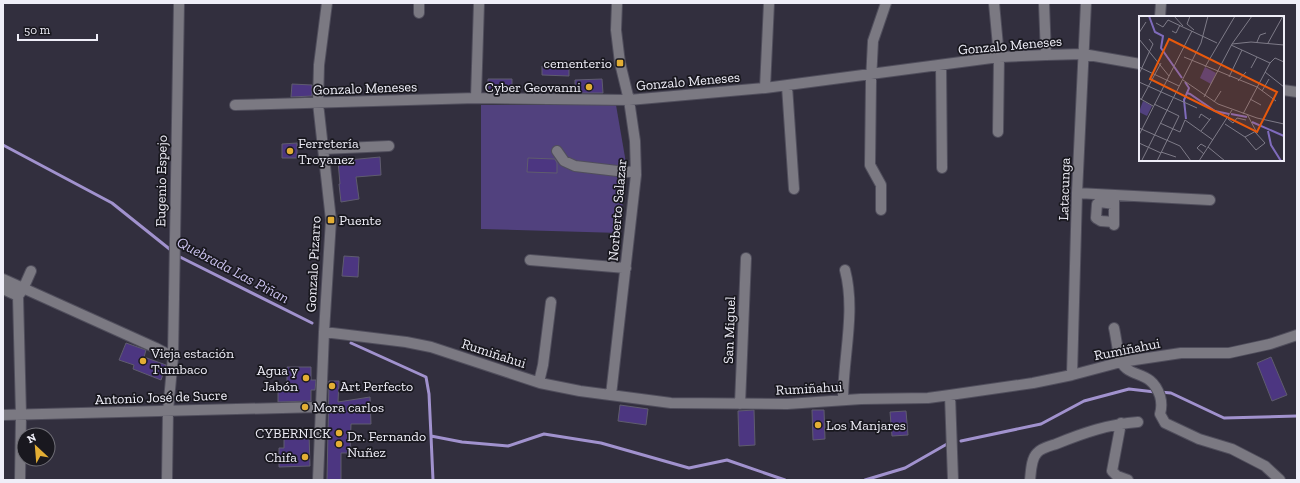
<svg xmlns="http://www.w3.org/2000/svg" width="1300" height="483" viewBox="0 0 1300 483" font-family="'Zilla Slab',serif">
	<rect width="100%" height="100%" fill="#322f3e"/>
	<path fill="#51417e" d="M 481,105 L 616,105 L 626,163 L 620,233 L 481,229 Z"/>
	<g fill="none" stroke-linecap="round" stroke-linejoin="round">
		<path stroke="#a192ce" stroke-width="3" d="M 3,145 L 112,203 L 172,251
			M 178,256 L 312,323
			M 351,343 L 426,377 L 429,394 L 431,436 L 462,442 L 508,446 L 544,434 L 601,443 L 689,468 L 727,460 L 785,480
			M 1160,392 L 1171,393 L 1224,418 L 1297,416
			M 431,436 L 433,480
			M 961,441 L 1041,424 L 1084,401 L 1129,389 L 1155,392
			M 865,480 L 905,468 L 947,444"/>
	</g>
	<path fill="#4c3681" stroke="#5f5c6e" d="M 542,66 L 569,67 L 569,76 L 542,75 Z
		M 488,79 L 512,79 L 512,91 L 488,91 Z
		M 602,79 L 603,93 L 575,93 L 575,80 Z
		M 292,84 L 312,85 L 312,96 L 291,97 Z
		M 297,143 L 297,158 L 282,158 L 282,144 Z
		M 380,157 L 381,175 L 356,177 L 359,199 L 341,202 L 339,184 L 340,184 L 338,161 Z
		M 528,158 L 555,159 L 557,163 L 557,173 L 527,172 Z
		M 344,256 L 359,257 L 358,277 L 342,276 Z
		M 126,343 L 146,350 L 144,357 L 166,365 L 161,380 L 133,369 L 134,365 L 119,360 Z
		M 1271,357 L 1287,395 L 1272,401 L 1257,363 Z
		M 287,367 L 311,367 L 311,380 L 316,380 L 315,390 L 311,390 L 311,401 L 278,402 L 278,387 L 287,387 Z
		M 329,381 L 339,381 L 338,402 L 370,397 L 371,424 L 351,424 L 350,453 L 341,453 L 341,480 L 327,480 Z
		M 620,405 L 648,409 L 646,425 L 618,421 Z
		M 754,410 L 755,445 L 739,446 L 738,411 Z
		M 812,410 L 824,410 L 825,439 L 813,440 Z
		M 906,411 L 908,435 L 892,436 L 890,412 Z
		M 284,434 L 309,434 L 310,466 L 279,467 L 279,448 L 284,448 Z"/>
	<g fill="none" stroke-linecap="round" stroke-linejoin="round">
		<g stroke="#504e5c" stroke-width="12">
			<path id="minor" d="M 419,3 L 419,13
				M 994,3 L 999,57 L 998,132
				M 1044,3 L 1046,55
				M 1160,17 L 1161,3
				M 941,65 L 942,168
				M 787,86 L 794,189
				M 765,88 L 769,3
				M 1283,90 L 1297,92
				M 476,98 L 479,3
				M 235,105 L 476,98 L 629,100 L 765,88 L 999,57 L 1046,55 L 1083,54 L 1140,64
				M 323,149 L 389,146
				M 557,151 L 564,161 L 575,166 L 626,172 L 636,171
				M 1077,193 L 1210,200
				M 881,210 L 881,185 L 870,165 L 871,81 L 873,41 L 886,3
				M 1114,222 L 1101,221 L 1096,218 L 1097,204 L 1100,202 L 1114,204
				M 1114,225 L 1114,197
				M 530,260 L 626,268
				M 3,279 L 156,348 L 173,357
				M 3,289 L 18,296
				M 1114,328 C 1116,336 1118,356 1121,362 C 1130,379 1151,369 1160,396 C 1162,403 1162,407 1160,414 L 1165,423 L 1199,439 L 1232,449 L 1265,466 L 1280,480
				M 324,332 L 406,342 L 431,347 L 540,383 L 580,391 L 671,403 L 787,404 L 861,399 L 928,398 L 950,395 L 1033,383 L 1072,375 L 1121,362 L 1181,353 L 1229,353 L 1270,344 L 1297,335
				M 1072,375 L 1077,193 L 1086,3
				M 539,382 L 543,365 L 551,302
				M 611,395 L 636,175 L 635,141 L 629,100 L 620,63 L 616,30 L 617,3
				M 950,395 L 953,480
				M 843,400 C 843,357 856,312 845,270
				M 740,404 L 746,258
				M 3,415 L 320,407
				M 1121,423 L 1112,471 L 1117,476 L 1128,480
				M 20,480 L 21,415 L 18,296 L 23,289 L 31,271
				M 167,480 L 168,411 L 173,357 L 179,3
				M 318,480 L 324,332 L 331,220 L 318,103 L 319,65 L 327,3
				M 1030,480 C 1031,472 1031,459 1037,453 C 1041,448 1050,446 1056,444 C 1083,433 1109,424 1138,422"/>
		</g>
		<use href="#minor" stroke="#7b7982" stroke-width="10"/>
	</g>
	<g fill="#e3ae34" stroke="#19181f" stroke-width="1.5">
		<rect x="616" y="59" width="8" height="8" rx="2"/>
		<circle cx="589" cy="87" r="4"/>
		<circle cx="290" cy="151" r="4"/>
		<rect x="327" y="216" width="8" height="8" rx="2"/>
		<circle cx="143" cy="361" r="4"/>
		<circle cx="306" cy="378" r="4"/>
		<circle cx="332" cy="386" r="4"/>
		<circle cx="305" cy="407" r="4"/>
		<circle cx="818" cy="425" r="4"/>
		<circle cx="339" cy="433" r="4"/>
		<circle cx="339" cy="444" r="4"/>
		<circle cx="305" cy="457" r="4"/>
	</g>
	<g text-anchor="middle" stroke-width="3.5" stroke-linejoin="round" paint-order="stroke">
		<g font-size="14" fill="#efeef8" stroke="#19181f">
			<text transform="translate(1010 45) rotate(-5)" y="5">Gonzalo Meneses</text>
			<text transform="translate(688 81) rotate(-5)" y="5">Gonzalo Meneses</text>
			<text transform="translate(365 88) rotate(-2)" y="5">Gonzalo Meneses</text>
			<text transform="translate(161 181) rotate(-89)" y="5">Eugenio Espejo</text>
			<text transform="translate(1064 189) rotate(-88)" y="5">Latacunga</text>
			<text transform="translate(617 210) rotate(-85)" y="5">Norberto Salazar</text>
			<text transform="translate(313 264) rotate(-87)" y="5">Gonzalo Pizarro</text>
			<text transform="translate(729 330) rotate(-88)" y="5">San Miguel</text>
			<text transform="translate(1127 349) rotate(-11)" y="5">Rumiñahui</text>
			<text transform="translate(494 353) rotate(18)" y="5">Rumiñahui</text>
			<text transform="translate(809 388) rotate(-3)" y="5">Rumiñahui</text>
			<text transform="translate(161 397) rotate(-2)" y="5">Antonio José de Sucre</text>
		</g>
		<g font-size="14" fill="#efeef8" stroke="#19181f" text-anchor="start">
			<text x="612" y="68" text-anchor="end">cementerio</text>
			<text x="581" y="92" text-anchor="end">Cyber Geovanni</text>
			<text x="298" y="148">Ferretería<tspan x="298" dy="16">Troyanez</tspan></text>
			<text x="339" y="225">Puente</text>
			<text x="151" y="358">Vieja estación<tspan x="151" dy="16">Tumbaco</tspan></text>
			<text x="298" y="375" text-anchor="end">Agua y<tspan x="298" dy="16">Jabón</tspan></text>
			<text x="340" y="391">Art Perfecto</text>
			<text x="313" y="412">Mora carlos</text>
			<text x="826" y="430">Los Manjares</text>
			<text x="331" y="438" text-anchor="end">CYBERNICK</text>
			<text x="347" y="441">Dr. Fernando<tspan x="347" dy="16">Nuñez</tspan></text>
			<text x="297" y="462" text-anchor="end">Chifa</text>
		</g>
		<g font-size="15" font-style="italic" fill="#cbc2ee" stroke="#19181f">
			<text transform="translate(233 270) rotate(28)" y="5">Quebrada Las Piñan</text>
		</g>
	</g>
	<g transform="translate(1139 16)">
		<rect width="145" height="145" fill="#322f3e"/>
		<path d="M 66,51 L 77,57 L 72,68 L 61,62 ZM 4,85 L 13,90 L 8,100 L 0,96 Z" fill="#51417e"/>
		<path fill="none" stroke="#7f6bbc" stroke-width="2" d="M 10,0 L 16,16 L 24,20 L 22,32 L 43,62M 46,66 L 50,72 L 48,77 L 51,78 L 76,95 L 90,98M 92,98 L 108,101M 47,103 L 45,84 L 48,77M 113,106 L 145,120M 129,115 L 132,129 L 142,145"/>
		<path fill="none" stroke="#7e7b88" stroke-width="1" d="M 35,0 L 44,10M 51,0 L 48,8 L 55,14M 17,7 L 24,11 L 29,4 L 78,27M 33,15 L 37,17 L 41,9M 0,17 L 7,6M 0,23 L 30,60M 118,26 L 121,19 L 127,17M 129,27 L 144,0M 93,28 L 112,26 L 145,29M 92,29 L 131,47M 45,41 L 118,71 L 137,85M 0,51 L 40,70M 66,51 L 96,0M 112,52 L 118,41M 126,56 L 145,71M 0,58 L 14,28 L 10,23M 90,61 L 103,34M 44,64 L 79,88 L 118,102 L 145,108M 99,65 L 107,56M 0,66 L 58,92M 123,75 L 130,63M 65,81 L 93,28 L 113,0M 0,82 L 14,90M 111,83 L 122,89M 2,84 L 22,47M 75,86 L 82,75M 15,88 L 40,100 L 18,145M 104,98 L 131,47 L 136,42 L 145,46M 60,102 L 62,98 L 71,104M 89,103 L 94,107 L 98,102 L 107,104M 21,107 L 41,116 L 46,104 L 74,124M 86,108 L 106,121 L 117,134 L 126,127 L 116,116M 0,112 L 41,130 L 52,145M 62,115 L 72,102M 0,119 L 53,15M 106,121 L 117,115 L 108,98M 0,127 L 22,137M 69,131 L 86,145M 22,136 L 37,141M 65,138 L 58,132 L 62,128 L 67,131M 3,144 L 62,27 L 69,0M 60,145 L 93,94"/>
		<path fill="#e8590c" fill-opacity="0.15" stroke="#e8590c" stroke-width="2" d="M 30,23 L 138,76 L 118,116 L 11,63 Z"/>
		<rect width="145" height="145" fill="none" stroke="#efeef8" stroke-width="2"/>
	</g>
	<rect width="1300" height="483" fill="none" stroke="#efeef8" stroke-width="8"/>
	<g transform="translate(36 447) rotate(334)"><circle r="19" fill="#19181f" stroke="#6f6e76"/>
	<path d="M0-3L7 15L0 10L-7 15Z" fill="#e3ae34"/>
	<text y="-6" font-size="11" font-weight="bold" text-anchor="middle" fill="#efeef8">N</text>
	</g>
	<path d="M18 34v6h79v-6" fill="none" stroke="#efeef8" stroke-width="2"/>
	<text x="24" y="34" font-size="12" fill="#efeef8" stroke="#19181f" stroke-width="3" paint-order="stroke">50 m</text>
</svg>
